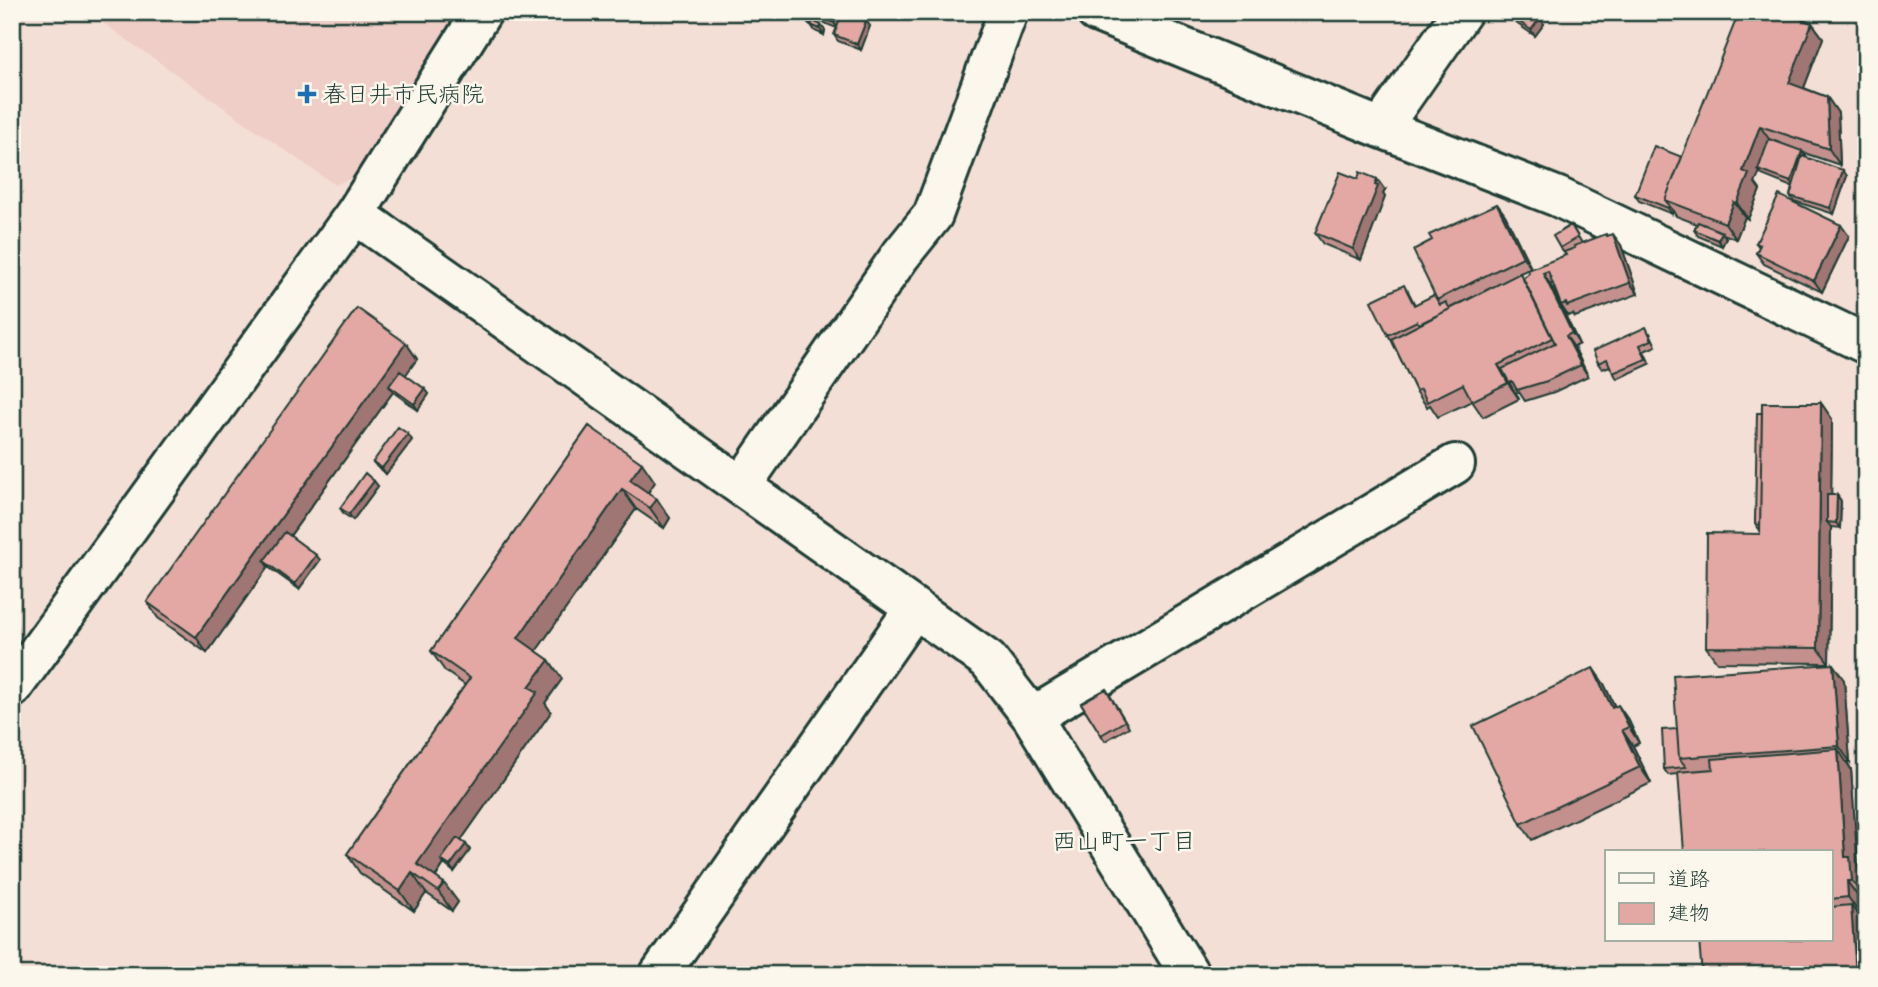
<svg xmlns="http://www.w3.org/2000/svg" width="1878" height="987" viewBox="0 0 1878 987" font-family="Sriracha,'Klee One',sans-serif">
	<rect width="100%" height="100%" fill="#f4dfd6"/>
	<filter id="ink" filterUnits="userSpaceOnUse"><feTurbulence type="fractalNoise" baseFrequency=".0143" numOctaves="2"/><feDisplacementMap in="SourceGraphic" scale="14" xChannelSelector="R" yChannelSelector="G"/><feConvolveMatrix kernelMatrix="1 2 1 2 8 2 1 2 1" color-interpolation-filters="sRGB"/></filter>
	<g filter="url(#ink)">
		<path fill="#efcec7" d="M 87,12 L 462,12 L 357,176 L 335,185 Z"/>
		<g fill="none" stroke-linecap="round" stroke-linejoin="round">
			<g stroke="#1f3d34" stroke-width="44">
				<path id="minor" d="M 1096,12 L 1381,128 L 1558,197 L 1866,344
					M 1381,128 L 1462,12
					M 355,214 L 988,660 L 1032,717 L 1190,975
					M 742,485 L 900,256 L 933,215 L 1008,12
					M 12,688 L 355,214 L 482,12
					M 1032,717 L 1455,464
					M 659,975 L 914,609"/>
			</g>
			<use href="#minor" stroke="#fbf7ec" stroke-width="38"/>
		</g>
		<path fill="#c3908d" stroke="#1f3d34" stroke-width="2" fill-rule="evenodd" d="M 807,12 L 866,21 L 870,26 L 861,50 L 838,41 L 834,35 L 837,28 L 819,21 L 817,18 L 816,22 L 825,30 L 824,35 L 815,31 L 811,25 L 809,24 L 805,18 Z
			M 1500,12 L 1534,12 L 1534,14 L 1544,24 L 1535,36 Z
			M 1806,21 L 1812,23 L 1823,38 L 1804,88 L 1827,97 L 1838,113 L 1840,165 L 1804,153 L 1806,158 L 1847,176 L 1834,214 L 1794,201 L 1790,196 L 1792,187 L 1762,175 L 1760,172 L 1755,183 L 1760,190 L 1748,219 L 1745,217 L 1736,239 L 1723,234 L 1726,238 L 1722,246 L 1698,236 L 1694,230 L 1697,224 L 1676,216 L 1673,211 L 1672,214 L 1639,201 L 1635,195 L 1682,157 Z
			M 1385,190 L 1383,194 L 1385,197 L 1361,260 L 1323,244 L 1315,233 Z
			M 1497,204 L 1505,215 L 1531,268 L 1520,273 L 1523,278 L 1566,255 L 1560,248 L 1571,225 L 1582,243 L 1608,236 L 1621,245 L 1638,294 L 1575,317 L 1573,314 L 1568,316 L 1561,305 L 1553,283 L 1550,284 L 1579,344 L 1574,347 L 1588,376 L 1554,392 L 1525,401 L 1519,392 L 1516,393 L 1515,392 L 1519,399 L 1483,417 L 1472,401 L 1438,417 L 1430,405 L 1427,407 L 1416,391 L 1392,341 L 1388,335 L 1408,291 L 1415,305 L 1434,295 L 1432,240 ZM 1493,287 L 1451,308 L 1450,308 Z
			M 1849,236 L 1822,292 L 1764,264 L 1756,253 L 1759,247 L 1756,243 Z
			M 1650,333 L 1656,346 L 1644,351 L 1650,364 L 1617,379 L 1610,366 L 1602,369 L 1598,363 Z
			M 406,343 L 417,359 L 405,375 L 425,389 L 429,394 L 418,410 L 393,392 L 290,536 L 316,555 L 320,560 L 299,589 L 268,567 L 207,653 L 158,618 L 147,602 Z
			M 1821,403 L 1832,419 L 1831,495 L 1837,495 L 1841,501 L 1840,528 L 1831,527 L 1829,663 L 1717,662 L 1706,647 L 1760,534 L 1760,530 L 1755,524 L 1762,413 Z
			M 589,426 L 655,482 L 648,493 L 670,518 L 664,528 L 636,509 L 536,651 L 549,660 L 562,679 L 545,703 L 551,712 L 461,840 L 470,850 L 454,872 L 444,864 L 436,877 L 458,902 L 452,911 L 426,893 L 414,911 L 360,873 L 347,854 L 465,685 L 445,671 L 431,651 Z
			M 412,440 L 386,474 L 377,467 L 373,462 Z
			M 374,481 L 378,486 L 353,520 L 344,514 L 340,508 Z
			M 1844,680 L 1850,762 L 1847,762 L 1851,769 L 1858,868 L 1864,876 L 1866,900 L 1861,901 L 1862,917 L 1859,917 L 1864,925 L 1831,940 L 1831,852 L 1678,774 L 1668,775 L 1664,769 L 1677,729 Z
			M 1604,684 L 1615,707 L 1629,721 L 1639,743 L 1633,746 L 1651,783 L 1532,840 L 1521,824 Z
			M 1106,689 L 1129,727 L 1105,741 L 1081,703 Z"/>
		<path fill="#9f7673" stroke="#1f3d34" stroke-width="2" d="M 813,12 L 817,12 L 815,16 L 817,18 L 814,26 L 810,20 Z
			M 838,12 L 844,12 L 838,28 L 834,23 Z
			M 1802,15 L 1811,27 L 1812,23 L 1823,38 L 1800,98 L 1789,83 Z
			M 1540,18 L 1544,24 L 1535,36 L 1531,30 Z
			M 866,21 L 870,26 L 861,50 L 857,44 Z
			M 821,25 L 825,30 L 824,35 L 820,29 Z
			M 1827,97 L 1838,113 L 1840,165 L 1829,149 Z
			M 1760,126 L 1771,142 L 1758,170 L 1760,172 L 1755,183 L 1760,190 L 1748,219 L 1737,203 L 1743,171 Z
			M 1802,151 L 1806,157 L 1795,188 L 1791,182 Z
			M 1843,170 L 1847,176 L 1834,214 L 1830,208 Z
			M 1377,179 L 1385,190 L 1383,194 L 1385,197 L 1361,260 L 1353,249 Z
			M 1734,202 L 1745,217 L 1736,239 L 1725,223 Z
			M 1497,204 L 1505,215 L 1531,268 L 1523,257 Z
			M 1669,205 L 1673,211 L 1672,214 L 1668,208 Z
			M 1841,225 L 1849,236 L 1822,292 L 1814,281 Z
			M 1722,232 L 1726,238 L 1722,246 L 1718,240 Z
			M 1613,234 L 1621,245 L 1638,294 L 1630,283 Z
			M 1543,273 L 1550,284 L 1579,344 L 1572,333 Z
			M 1566,336 L 1574,347 L 1588,376 L 1581,365 Z
			M 406,343 L 417,359 L 395,390 L 389,386 L 393,392 L 269,565 L 264,561 L 268,567 L 207,653 L 196,637 Z
			M 1498,365 L 1510,382 L 1509,382 L 1519,399 L 1508,383 Z
			M 425,389 L 429,394 L 418,410 L 414,404 Z
			M 1821,403 L 1832,419 L 1831,522 L 1827,522 L 1831,527 L 1829,663 L 1818,648 Z
			M 408,434 L 412,440 L 386,474 L 382,468 Z
			M 642,463 L 655,482 L 643,499 L 630,480 Z
			M 374,481 L 378,486 L 353,520 L 349,514 Z
			M 622,489 L 636,509 L 532,657 L 518,638 Z
			M 1837,495 L 1841,501 L 1840,528 L 1836,523 Z
			M 657,499 L 670,518 L 664,528 L 650,508 Z
			M 316,555 L 320,560 L 299,589 L 295,584 Z
			M 549,660 L 562,679 L 545,703 L 551,712 L 445,863 L 441,860 L 444,864 L 431,883 L 417,864 L 529,687 Z
			M 1833,664 L 1844,680 L 1850,762 L 1839,746 Z
			M 1593,668 L 1604,684 L 1623,724 L 1612,708 Z
			M 1618,705 L 1629,721 L 1639,743 L 1629,727 Z
			M 1622,730 L 1633,746 L 1651,783 L 1640,767 Z
			M 1838,749 L 1851,769 L 1858,868 L 1864,876 L 1866,900 L 1852,881 L 1845,857 Z
			M 466,844 L 470,850 L 454,872 L 450,866 Z
			M 412,873 L 426,893 L 414,911 L 400,891 Z
			M 1847,881 L 1861,901 L 1862,917 L 1848,897 Z
			M 444,883 L 458,902 L 452,911 L 438,891 Z
			M 1851,905 L 1864,925 L 1866,947 L 1866,975 L 1856,975 Z"/>
		<path fill="#e3a8a4" stroke="#1f3d34" stroke-width="2" d="M 807,12 L 813,12 L 810,20 L 805,18 Z
			M 816,12 L 838,12 L 834,23 L 815,16 Z
			M 843,12 L 866,21 L 857,44 L 834,35 Z
			M 1505,12 L 1532,12 L 1540,18 L 1531,30 Z
			M 1739,12 L 1784,12 L 1802,15 L 1802,20 L 1812,23 L 1789,83 L 1827,97 L 1829,149 L 1760,126 L 1743,171 L 1749,174 L 1737,203 L 1734,202 L 1725,223 L 1665,200 Z
			M 813,21 L 821,25 L 820,29 L 811,25 Z
			M 1769,139 L 1802,151 L 1791,182 L 1758,170 Z
			M 1654,146 L 1682,157 L 1665,200 L 1669,205 L 1668,208 L 1635,195 Z
			M 1802,156 L 1843,170 L 1830,208 L 1790,196 Z
			M 1340,172 L 1358,179 L 1360,172 L 1377,179 L 1375,185 L 1378,186 L 1353,249 L 1315,233 Z
			M 1779,195 L 1841,225 L 1814,281 L 1756,253 L 1760,245 L 1756,243 Z
			M 1497,204 L 1523,257 L 1437,300 L 1413,250 L 1432,240 L 1429,235 Z
			M 1698,222 L 1722,232 L 1718,240 L 1694,230 Z
			M 1571,225 L 1578,237 L 1560,248 L 1553,236 Z
			M 1606,234 L 1607,236 L 1613,234 L 1630,283 L 1567,306 L 1566,303 L 1561,305 L 1548,271 L 1543,273 L 1572,333 L 1566,336 L 1581,365 L 1547,381 L 1517,390 L 1512,381 L 1509,382 L 1502,369 L 1555,343 L 1523,278 L 1529,273 L 1528,270 L 1566,255 L 1564,252 L 1575,248 L 1574,246 Z
			M 1520,273 L 1552,338 L 1498,365 L 1508,383 L 1472,401 L 1463,384 L 1427,402 L 1421,389 L 1416,391 L 1391,339 Z
			M 1404,285 L 1414,305 L 1434,295 L 1440,305 L 1446,302 L 1450,309 L 1419,324 L 1417,321 L 1388,335 L 1371,301 Z
			M 357,308 L 406,343 L 196,637 L 147,602 Z
			M 1646,327 L 1652,340 L 1640,345 L 1646,359 L 1613,373 L 1607,359 L 1598,363 L 1593,351 Z
			M 400,371 L 425,389 L 414,404 L 389,386 Z
			M 1762,403 L 1821,403 L 1818,648 L 1706,647 L 1707,533 L 1760,534 Z
			M 1757,413 L 1762,413 L 1760,525 L 1755,524 Z
			M 589,426 L 642,463 L 630,480 L 657,499 L 650,508 L 622,489 L 518,638 L 549,660 L 529,687 L 538,692 L 417,864 L 444,883 L 438,891 L 412,873 L 400,891 L 347,854 L 470,678 L 431,651 Z
			M 398,427 L 408,434 L 382,468 L 373,462 Z
			M 365,473 L 374,481 L 349,514 L 340,508 Z
			M 1827,495 L 1837,495 L 1836,523 L 1827,522 Z
			M 285,532 L 316,555 L 295,584 L 264,561 Z
			M 1833,664 L 1839,746 L 1679,758 L 1673,675 Z
			M 1593,668 L 1612,708 L 1618,705 L 1629,727 L 1622,730 L 1640,767 L 1521,824 L 1473,726 Z
			M 1106,689 L 1125,721 L 1101,735 L 1081,703 Z
			M 1677,729 L 1679,758 L 1686,767 L 1664,769 L 1662,730 Z
			M 1838,749 L 1845,857 L 1850,857 L 1852,881 L 1847,881 L 1848,897 L 1831,899 L 1831,852 L 1684,852 L 1678,772 L 1713,769 L 1712,759 Z
			M 457,838 L 466,844 L 450,866 L 441,860 Z
			M 1851,905 L 1856,975 L 1702,975 L 1699,940 L 1831,940 L 1831,907 Z"/>
	</g>
	<path fill="#1f6fb2" stroke="#fbf7ec" stroke-width="2.5" d="M303.5 83.5h7v7h7v7h-7v7h-7v-7h-7v-7h7z"/>
	<g text-anchor="middle" stroke-width="5" stroke-linejoin="round" paint-order="stroke">
		<g font-size="23" fill="#1f3d34" stroke="#fbf7ec" text-anchor="start">
			<text x="323" y="102">春日井市民病院</text>
		</g>
		<g font-size="24" fill="#1f3d34" stroke="#fbf7ec">
			<text x="1124" y="849">西山町一丁目</text>
		</g>
	</g>
	<rect width="1878" height="987" fill="none" stroke="#fbf7ec" stroke-width="42"/>
	<rect x="21" y="21" width="1836" height="945" fill="none" stroke="#1f3d34" stroke-width="2.5" filter="url(#ink)"/>
	<rect x="1605" y="850" width="228" height="91" fill="#fbf7ec" stroke="#a3ada2" stroke-width="2"/>
	<rect x="1619" y="873" width="35" height="10" fill="#fbf7ec" stroke="#a3ada2" stroke-width="2"/>
	<text x="1668" y="886" font-size="21" fill="#1f3d34">道路</text>
	<rect x="1619" y="903" width="35" height="21" fill="#e3a8a4" stroke="#a3ada2" stroke-width="2"/>
	<text x="1668" y="920" font-size="21" fill="#1f3d34">建物</text>
</svg>
